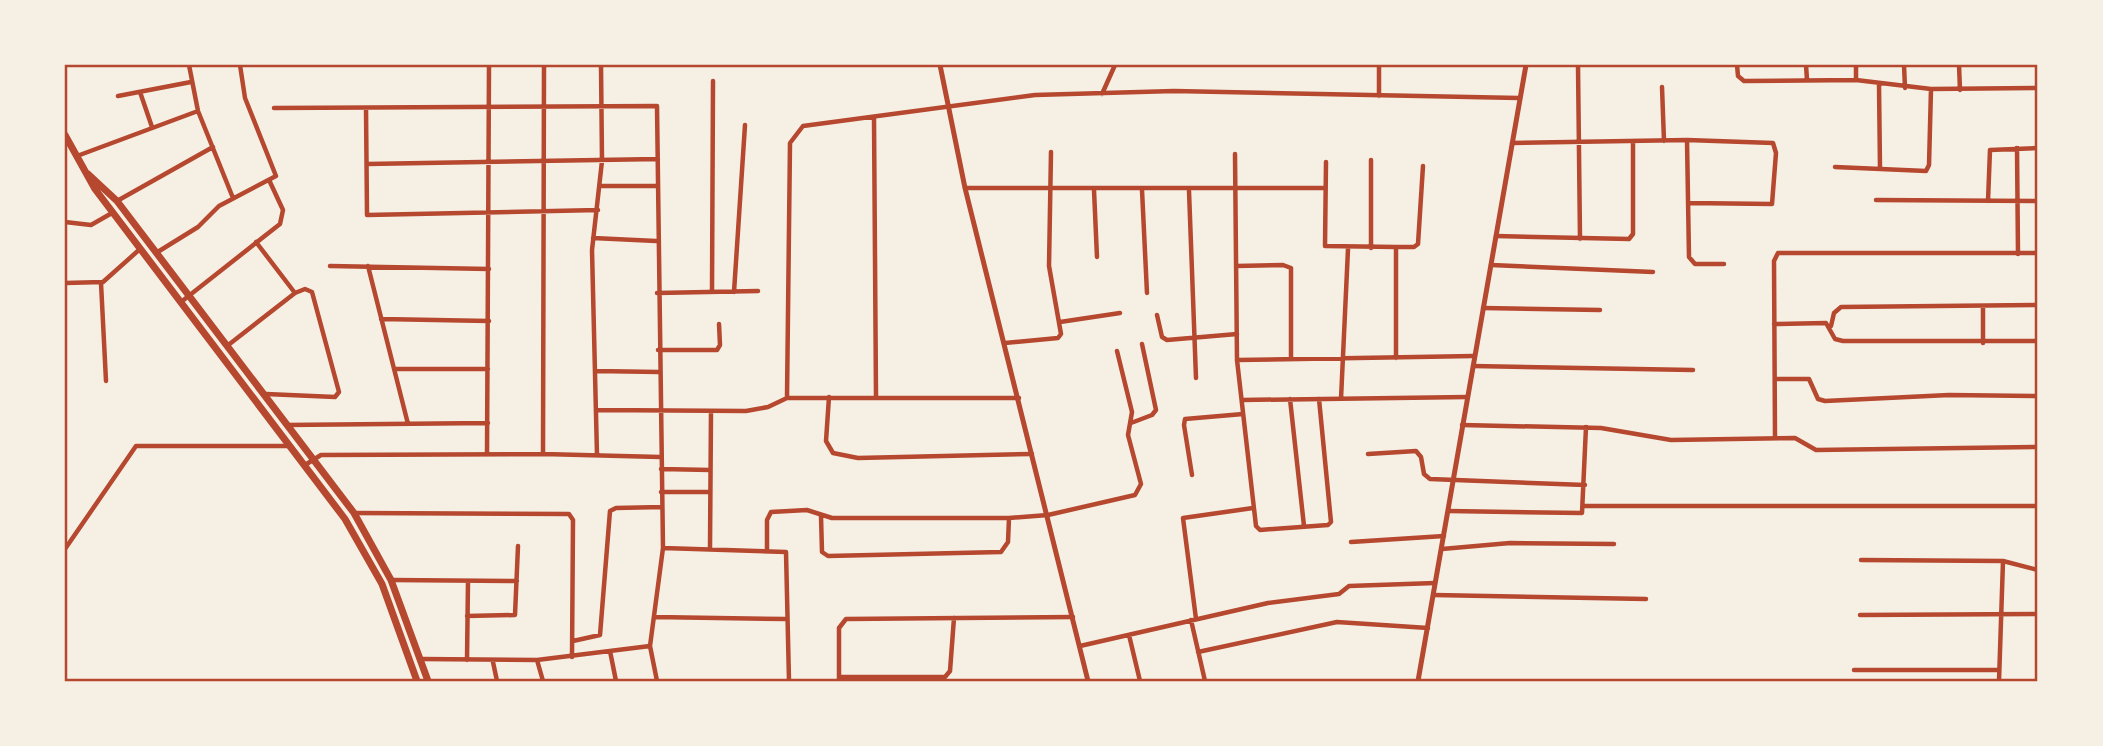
<svg xmlns="http://www.w3.org/2000/svg" width="2103" height="746" viewBox="0 0 2103 746" font-family="Ubuntu,sans-serif">
	<rect width="100%" height="100%" fill="#f6efe4"/>
	<g fill="none" stroke-linecap="round" stroke-linejoin="round">
		<path stroke="#b5482f" stroke-width="4.5" d="M 189,65 L 198,111 L 233,198
			M 1379,65 L 1379,96
			M 1578,65 L 1580,239
			M 1737,65 L 1738,76 L 1744,81 L 1856,80 L 1931,89 L 2038,88
			M 1806,65 L 1807,80
			M 1856,65 L 1856,80
			M 1904,65 L 1905,88
			M 1959,65 L 1960,90
			M 1879,84 L 1880,169
			M 1662,87 L 1664,141
			M 140,92 L 152,127
			M 1102,94 L 1115,65
			M 118,96 L 191,82
			M 274,108 L 657,106 L 663,548 L 650,646 L 657,681
			M 366,108 L 367,215 L 598,210
			M 874,118 L 876,396
			M 1687,140 L 1689,257 L 1695,264 L 1724,264
			M 1512,143 L 1687,140 L 1773,143 L 1776,153 L 1772,204 L 1688,203
			M 2017,148 L 2018,254
			M 1235,154 L 1237,360 L 1256,526 L 1260,530 L 1328,525 L 1331,522 L 1319,399
			M 77,156 L 198,111
			M 1326,162 L 1325,246 L 1396,247
			M 367,164 L 658,159
			M 1835,167 L 1926,171 L 1929,165 L 1931,89
			M 601,186 L 658,186
			M 965,188 L 1325,188
			M 1094,190 L 1097,257
			M 1142,190 L 1147,293
			M 1189,191 L 1196,378
			M 1876,200 L 2038,201
			M 117,201 L 213,147
			M 1988,201 L 1990,150 L 2038,148
			M 65,222 L 91,225 L 112,213
			M 1496,236 L 1629,239 L 1633,234 L 1633,142
			M 593,238 L 656,241
			M 1371,248 L 1371,160
			M 156,253 L 198,227 L 219,206 L 276,176 L 245,98 L 240,65
			M 1491,265 L 1653,272
			M 330,266 L 489,269
			M 368,266 L 408,424
			M 1236,266 L 1283,265 L 1291,268 L 1291,357
			M 65,283 L 103,282 L 140,249
			M 101,283 L 106,381
			M 712,292 L 713,81
			M 734,292 L 745,125
			M 657,293 L 758,291
			M 181,302 L 280,224 L 283,210 L 270,182
			M 1983,306 L 1983,343
			M 1483,308 L 1600,310
			M 1157,315 L 1162,337 L 1167,340 L 1237,334
			M 381,319 L 489,321
			M 1060,322 L 1120,313
			M 1774,324 L 1826,323 L 1835,339 L 1843,341 L 2038,341
			M 1831,326 L 1834,313 L 1841,307 L 2038,305
			M 1005,343 L 1058,338 L 1061,334 L 1049,266 L 1051,152
			M 227,346 L 295,293 L 256,242
			M 658,350 L 717,350 L 720,345 L 719,324
			M 1396,358 L 1396,247 L 1414,247 L 1418,244 L 1423,166
			M 1237,360 L 1474,356
			M 1473,366 L 1693,370
			M 394,369 L 488,369
			M 595,371 L 659,372
			M 1775,379 L 1809,379 L 1818,399 L 1825,401 L 1949,395 L 2038,396
			M 266,394 L 335,397 L 339,392 L 312,292 L 305,289 L 295,293
			M 829,397 L 826,441 L 833,453 L 858,458 L 1032,454
			M 787,398 L 790,143 L 803,126 L 1035,95 L 1174,91 L 1519,98
			M 1290,399 L 1304,526
			M 1341,399 L 1348,249
			M 1242,400 L 1467,397
			M 596,410 L 746,411 L 768,407 L 787,398 L 1019,398
			M 1131,423 L 1152,415 L 1156,410 L 1142,344
			M 286,425 L 488,423
			M 1462,425 L 1601,428 L 1671,440 L 1795,438 L 1816,450 L 2038,447
			M 1775,438 L 1774,261 L 1778,253 L 2038,253
			M 487,454 L 489,65
			M 543,454 L 544,65
			M 1368,454 L 1416,451 L 1421,457 L 1424,474 L 1430,479 L 1585,485
			M 597,455 L 592,250 L 602,161 L 601,65
			M 305,465 L 321,455 L 543,454 L 660,457
			M 661,469 L 710,470
			M 1192,475 L 1184,425 L 1185,419 L 1243,414
			M 661,492 L 710,492
			M 1584,506 L 2038,506
			M 1449,511 L 1582,513 L 1586,427
			M 354,513 L 569,514 L 573,520 L 572,657
			M 821,516 L 822,552 L 828,556 L 1001,552 L 1008,542 L 1009,518
			M 1351,542 L 1444,536
			M 663,548 L 786,552 L 789,681
			M 710,548 L 711,411
			M 65,549 L 136,446 L 288,446
			M 1442,549 L 1510,543 L 1614,544
			M 767,550 L 767,520 L 771,512 L 807,510 L 832,518 L 1009,518 L 1048,515 L 1135,495 L 1141,484 L 1128,435 L 1132,412 L 1117,351
			M 1861,560 L 2003,561 L 2038,570
			M 392,580 L 517,581
			M 1434,595 L 1646,599
			M 1860,615 L 2038,614
			M 467,616 L 515,615 L 518,546
			M 654,617 L 786,619
			M 1196,619 L 1183,518 L 1253,508
			M 1191,620 L 1205,681
			M 1129,635 L 1140,681
			M 573,641 L 600,635 L 610,511 L 616,508 L 662,507
			M 1080,646 L 1268,603 L 1339,594 L 1349,586 L 1435,583
			M 610,651 L 616,681
			M 1198,652 L 1337,622 L 1428,628
			M 421,659 L 537,660 L 650,646
			M 467,660 L 468,581
			M 537,660 L 543,681
			M 493,662 L 497,681
			M 1854,670 L 1999,670
			M 839,677 L 945,677 L 950,671 L 954,618
			M 839,681 L 839,628 L 846,619 L 1073,617
			M 1999,681 L 2003,561"/>
		<path stroke="#b5482f" stroke-width="5" d="M 940,65 L 965,188 L 1088,681
			M 1418,681 L 1526,65"/>
		<path stroke="#b5482f" stroke-width="7" d="M 65,135 L 95,189 L 345,519 L 382,584 L 417,681
			M 88,174 L 117,201 L 354,513 L 391,580 L 428,681"/>
	</g>
	<rect width="2103" height="746" fill="none" stroke="#f6efe4" stroke-width="133"/>
	<rect x="66" y="66" width="1970" height="614" fill="none" stroke="#b5482f" stroke-width="2.5"/>
</svg>
